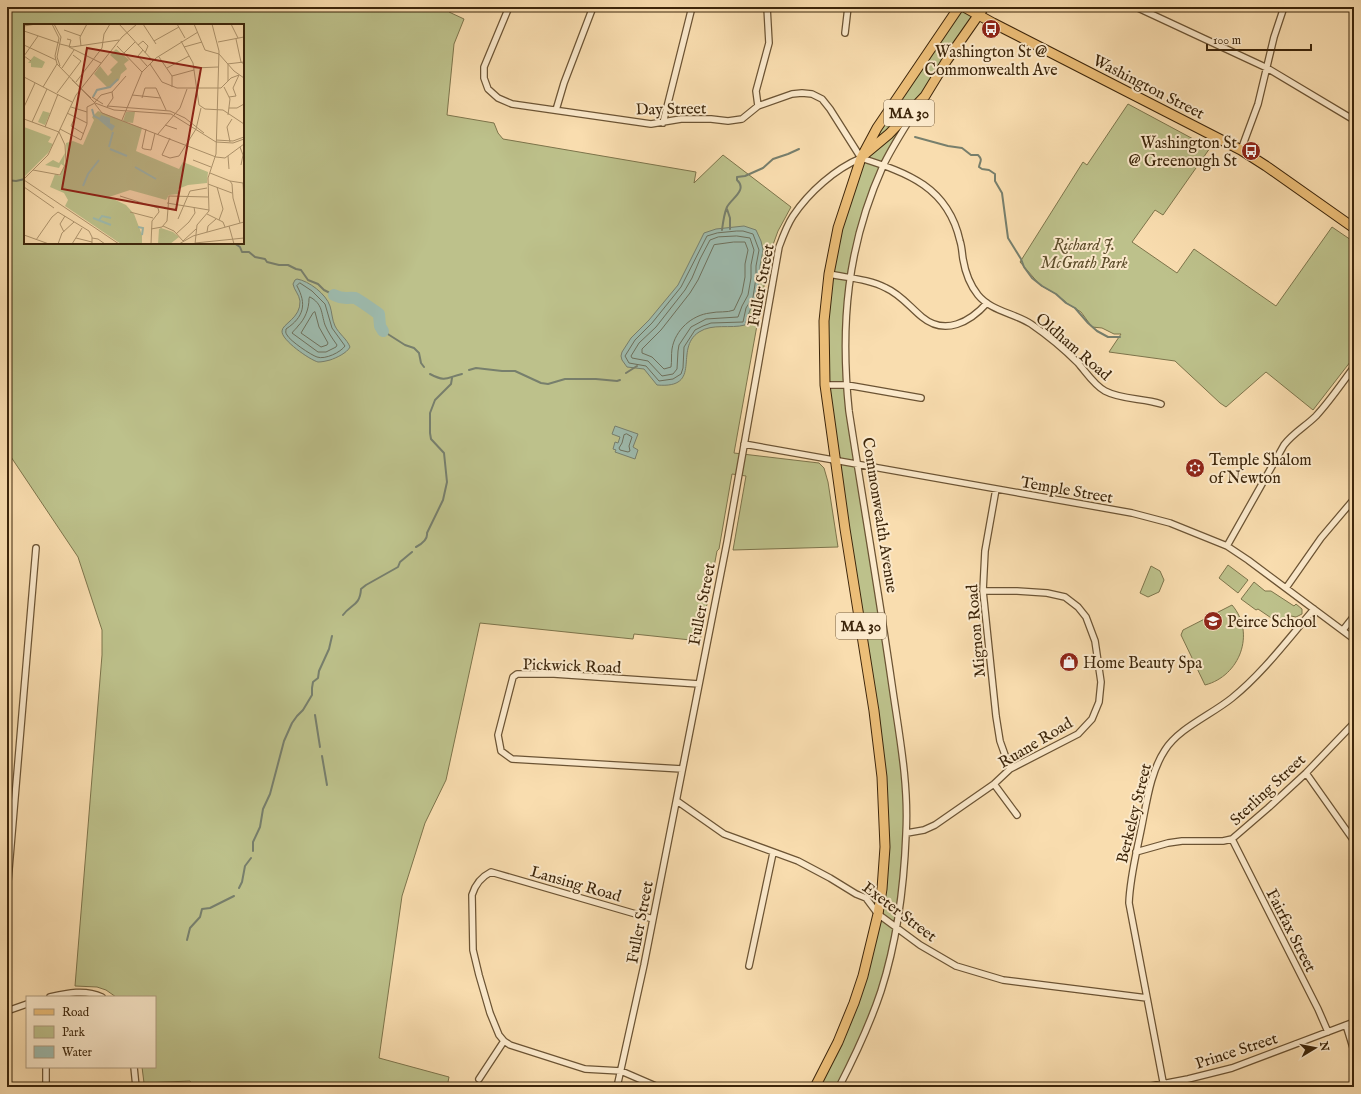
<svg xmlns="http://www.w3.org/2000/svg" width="1361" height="1094" viewBox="0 0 1361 1094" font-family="'IM FELL English',serif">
	<rect width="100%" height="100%" fill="#f9ddaf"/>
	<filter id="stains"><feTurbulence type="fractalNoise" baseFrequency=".005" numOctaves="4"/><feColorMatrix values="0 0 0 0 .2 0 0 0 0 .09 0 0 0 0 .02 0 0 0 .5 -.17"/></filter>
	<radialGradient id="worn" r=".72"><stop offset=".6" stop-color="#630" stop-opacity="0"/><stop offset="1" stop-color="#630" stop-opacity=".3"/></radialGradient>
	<path fill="#bdc18b" stroke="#7d744b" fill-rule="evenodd" d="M 7,7 L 451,7 L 449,12 L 464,19 L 454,44 L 447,115 L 494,123 L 498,133 L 503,139 L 696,172 L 694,183 L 723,155 L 791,207 L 778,231 L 770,253 L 734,453 L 819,463 L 824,468 L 828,482 L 838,547 L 733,550 L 746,476 L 732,474 L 719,549 L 717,551 L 700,641 L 634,634 L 633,639 L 480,623 L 446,780 L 425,823 L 402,896 L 379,1058 L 449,1077 L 447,1087 L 194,1087 L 190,1081 L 144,1083 L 142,1067 L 155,1067 L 155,997 L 116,997 L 106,990 L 97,987 L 75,986 L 102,655 L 102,630 L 78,557 L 7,451 ZM 25,25 L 243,25 L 243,243 L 25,243 Z
		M 959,7 L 984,7 L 897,141 L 868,205 L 850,278 L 845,368 L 889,664 L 906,805 L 897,927 L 881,992 L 839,1087 L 815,1087 L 838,1042 L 878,914 L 883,798 L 828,409 L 829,274 L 861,158 Z
		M 1128,104 L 1210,148 L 1163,215 L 1155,210 L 1132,242 L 1177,273 L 1194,249 L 1276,306 L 1332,227 L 1354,242 L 1354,357 L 1313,410 L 1266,372 L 1226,407 L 1220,403 L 1175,361 L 1109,352 L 1121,334 L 1114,334 L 1102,328 L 1092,327 L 1081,312 L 1068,304 L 1056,294 L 1040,285 L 1020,262 L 1083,162 L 1087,165 Z
		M 1228,565 L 1248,580 L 1238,593 L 1219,578 Z
		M 1151,566 L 1160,571 L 1164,580 L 1159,592 L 1148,597 L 1140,593 Z
		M 1254,582 L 1265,591 L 1271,591 L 1294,606 L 1296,604 L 1302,609 L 1302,614 L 1296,617 L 1291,616 L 1283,626 L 1258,609 L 1256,610 L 1241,599 Z
		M 1232,605 C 1256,633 1240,676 1205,685 L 1181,635 L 1183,630 Z"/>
	<path fill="#9ebbae" stroke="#777f6d" d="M 744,226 L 756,230 L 761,241 L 763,250 L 760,266 L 760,278 L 756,299 L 750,310 L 745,325 C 730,329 713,323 699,332 C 673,349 704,389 657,385 L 644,369 L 627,367 L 622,360 L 621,356 L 622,352 L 631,338 L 649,320 L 678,285 L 704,233 L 716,229 Z
		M 297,279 C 309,281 326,294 330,306 C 332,312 332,320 335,326 C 339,334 347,339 350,347 C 347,353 336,358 330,360 C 326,361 322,362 318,362 C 310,360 281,340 282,331 C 282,324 301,318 300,301 C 299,294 294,290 293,284 L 295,280 Z
		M 615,426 L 638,434 L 633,447 L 638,450 L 635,459 L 615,452 L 616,450 L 613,449 L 615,442 L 618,443 L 620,437 L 612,434 Z"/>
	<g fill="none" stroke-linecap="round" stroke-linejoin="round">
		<path stroke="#6e705c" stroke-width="1" d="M 737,231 L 743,231 L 753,234 L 759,250 L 756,266 L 756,278 L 753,297 L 746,308 L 743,322 L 711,323 L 703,326 L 695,330 L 684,347 L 683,368 L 681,374 L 673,379 L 659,381 L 646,366 L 629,363 L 625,356 L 635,340 L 652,323 L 681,287 L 707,236 L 717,233 Z
			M 737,236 L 750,238 L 754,250 L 751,265 L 751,278 L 748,295 L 742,306 L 738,317 L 706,319 L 691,327 L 679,345 L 678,351 L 677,369 L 673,374 L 662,376 L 648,361 L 632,358 L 631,356 L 639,343 L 656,327 L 685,290 L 692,278 L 700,259 L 710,240 L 718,237 Z
			M 734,242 L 745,242 L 748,250 L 745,264 L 745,277 L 742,293 L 734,310 C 727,313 718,311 710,313 C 692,315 675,330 672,349 C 671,355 672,361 671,367 L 664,369 L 652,357 L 642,353 L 642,349 L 661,330 L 690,293 L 698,280 L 714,245 Z
			M 300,283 L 312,291 L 325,304 L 332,328 L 345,346 C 341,352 325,360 317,357 C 311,355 290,341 287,335 C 285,332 286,332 286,329 C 304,317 307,304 297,286 Z
			M 310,297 C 323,304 321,313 325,325 C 328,332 332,338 337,345 L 336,347 L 326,352 L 318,352 L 292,333 C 294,330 296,329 298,326 C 305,319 309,309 309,299 Z
			M 315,312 L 319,327 L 328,343 L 327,345 L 321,347 L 301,333 L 313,313 Z
			M 627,434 L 632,437 L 629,446 L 630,451 L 628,452 L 620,450 L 619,448 L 622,443 L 624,435 Z"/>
		<path stroke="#777f6d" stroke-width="2" d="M 915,137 L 948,146 L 962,148 L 971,155 L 978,155 C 983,160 980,161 979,167 L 982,169 L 989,170 L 995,174 L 995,181 L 1002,193 L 1008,238 L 1021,259 L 1024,267 L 1032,278 L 1042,286 L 1056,294 L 1066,303 L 1075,308 L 1088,323 L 1097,331 L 1108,337 L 1120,337
			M 7,180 L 16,181 L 25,179
			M 727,209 L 730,218 L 730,229
			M 722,230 C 723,222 724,214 727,207 C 731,199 748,190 737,180 L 737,177 L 745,176 L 763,168 L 773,159 L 788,154 L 799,149
			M 234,243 L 240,247 L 242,252 L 249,252 L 255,257 L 265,259 L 267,262 L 279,265 L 288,265 L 296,269 L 301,270 L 308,280 L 318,284 L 324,290 L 334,295
			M 383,331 L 405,345 L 414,348 L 419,353 L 421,363 L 424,367
			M 469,370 L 476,368 L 502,371 L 515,371 L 541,383 L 548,384 L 565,379 L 596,379 L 617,381 L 620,380
			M 626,373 L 637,366
			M 430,374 C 447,383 447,377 462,374
			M 416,547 C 422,544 428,540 427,533 L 443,500 L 447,482 L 444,453 L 431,439 L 430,433 L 430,413 L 435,400 L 451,384 L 452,378
			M 343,615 C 351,604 360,606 361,589 L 366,585 L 398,567 L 400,562 L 412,552
			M 315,715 L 320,747
			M 322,756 L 327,785
			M 253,851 L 253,842 L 260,827 L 263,809 L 270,794 L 284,741 L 292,723 L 297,716 L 303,710 L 312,695 L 312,688 L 313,682 L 318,678 L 319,671 L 329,649 L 332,636
			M 239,888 L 242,882 L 245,866 L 251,858
			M 187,940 L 190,928 L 200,917 L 202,909 L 210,908 L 234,896"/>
		<path stroke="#9ebbae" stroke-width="12" d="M 334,295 C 344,300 346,297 355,298 C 358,299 376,312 379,314 L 380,326 L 383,331"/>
		<g stroke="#6c5434" stroke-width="8">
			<path id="street" d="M 509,7 L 484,67 L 484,78 L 488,89 L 498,98 L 512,104 L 651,124 L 681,119 L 711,119 L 728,121 L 742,119 L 758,106 L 792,94 L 802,93 L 812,94 L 822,99 L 830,109 L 861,158
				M 1136,7 L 1267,68 L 1354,120
				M 845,33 L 848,7
				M 758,106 L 756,91 L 769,43 L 767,7
				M 556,110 L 564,83 L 593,7
				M 663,123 L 692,7
				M 1241,150 L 1258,104 L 1274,37 L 1284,7
				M 861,158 C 908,173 948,187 960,241 C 962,247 962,253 963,259 C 965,271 970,285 978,295 C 991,311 1014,313 1031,324 C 1047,335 1064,349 1078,363 C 1086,372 1094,385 1105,391 C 1122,400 1143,398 1161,404
				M 829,274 C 848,278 869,279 886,288 C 900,294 910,307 922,317 C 945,336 970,322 987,303
				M 825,385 L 847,385 L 921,398
				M 744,444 L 1132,513 L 1170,523 L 1227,546 L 1248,560 L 1354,639
				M 996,489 L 985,551 L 983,591 L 996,716 L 1000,741 L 1010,769
				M 1227,546 L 1284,445 C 1293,433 1306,426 1316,416 C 1330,401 1342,383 1354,367
				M 1286,588 L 1321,538 L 1354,499
				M 1343,630 L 1354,616
				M 682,769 L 512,759 L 501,751 L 498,735 L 513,677 L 517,674 L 554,674 L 699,684
				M 1306,773 L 1354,841
				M 994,784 L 1017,815
				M 677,801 L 724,834 L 798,861 L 830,878 L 856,894 L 866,898 L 878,914 L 920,945 L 956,966 L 1003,980 L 1147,998
				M 907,833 L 924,830 L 935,825 L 994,784 L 1010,769 L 1078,734 L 1092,719 L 1099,702 L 1101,682 L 1095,641 L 1086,617 L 1078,607 L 1065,597 L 1047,593 L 1017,591 L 983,591
				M 1232,839 L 1318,1009 L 1328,1032
				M 1136,852 L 1168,843 L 1182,841 L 1223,841 L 1232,839 L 1268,808 L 1306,773 L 1354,723
				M 7,893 L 36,548
				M 653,919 L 491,872 C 481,877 475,885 472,895 L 473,950 L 479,975 L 490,1013 L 499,1035 L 504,1041 L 510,1045 L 585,1069 L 621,1071 L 658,1087
				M 749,966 L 773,853
				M 50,997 C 67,993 85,989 102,997
				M 7,1011 L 27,1004
				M 1346,1025 L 1354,1051
				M 46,1067 L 46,1087
				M 134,1067 L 136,1087
				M 479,1079 L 504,1041
				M 617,1087 L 644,965 L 727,542 L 779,247 C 783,236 787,225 793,216 C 809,192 835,169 861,158
				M 839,1087 C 855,1056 870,1024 881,991 C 897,941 904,887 906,834 C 909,784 899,734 892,685 C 879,594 863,502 849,411 C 840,325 847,246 883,166 C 892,147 904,129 915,111
				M 1146,1087 L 1188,1079 L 1232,1068 L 1354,1022
				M 1164,1087 L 1129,903 C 1130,876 1137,851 1142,825 C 1147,800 1151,771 1165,750 C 1179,728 1211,715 1232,698 C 1263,673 1288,639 1314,609"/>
		</g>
		<g stroke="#3d260b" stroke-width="11">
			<path id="primary" d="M 964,7 L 993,23 L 1241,150 L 1266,166 L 1354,228
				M 865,154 L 889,134 L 925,96 L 947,60 L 984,7
				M 815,1087 L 838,1042 L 854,1003 L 863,976 L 878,914 L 882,889 L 885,847 L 882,777 L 874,711 L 845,529 L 825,385 L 824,321 L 829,274 L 838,228 L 861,158 L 877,128 L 959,7"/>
		</g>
		<use href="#street" stroke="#fbe9cb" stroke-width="5.5"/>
		<use href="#primary" stroke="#ecbe78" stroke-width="9"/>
	</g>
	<defs>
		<g id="bus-disc" transform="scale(1)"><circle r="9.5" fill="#8f2418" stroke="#fbe9cb"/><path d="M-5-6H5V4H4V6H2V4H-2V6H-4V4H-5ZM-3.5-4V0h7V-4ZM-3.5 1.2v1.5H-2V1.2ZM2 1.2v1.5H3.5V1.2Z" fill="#fff"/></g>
		<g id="synagogue-disc" transform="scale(1)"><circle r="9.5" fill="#8f2418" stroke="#fbe9cb"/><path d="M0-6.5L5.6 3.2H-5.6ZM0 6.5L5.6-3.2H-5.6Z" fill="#fff"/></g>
		<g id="school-disc" transform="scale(1)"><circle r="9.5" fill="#8f2418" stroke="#fbe9cb"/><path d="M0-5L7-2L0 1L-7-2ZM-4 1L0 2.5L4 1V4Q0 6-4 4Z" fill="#fff"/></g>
		<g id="shop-disc" transform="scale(1)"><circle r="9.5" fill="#8f2418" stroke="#fbe9cb"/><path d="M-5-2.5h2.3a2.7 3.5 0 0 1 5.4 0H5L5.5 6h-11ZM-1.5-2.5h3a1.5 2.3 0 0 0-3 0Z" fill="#fff"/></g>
	</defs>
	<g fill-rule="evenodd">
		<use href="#bus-disc" x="991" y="29"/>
		<use href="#bus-disc" x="1251" y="151"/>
		<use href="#synagogue-disc" x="1195" y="468"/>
		<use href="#school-disc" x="1213" y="621"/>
		<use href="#shop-disc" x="1069" y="662"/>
	</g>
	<g text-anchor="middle" stroke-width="4" stroke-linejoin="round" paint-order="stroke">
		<g fill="#fbe9cb" stroke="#766045" stroke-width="1">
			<rect x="884" y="100" width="50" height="26" rx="3"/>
			<rect x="836" y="613" width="50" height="26" rx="3"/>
		</g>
		<g font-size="15" font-weight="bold" fill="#3d260b">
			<text x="909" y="118">MA 30</text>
			<text x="861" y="631">MA 30</text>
		</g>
		<g font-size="16" fill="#3d260b" stroke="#fbe9cb" text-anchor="start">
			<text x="991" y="57" text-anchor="middle">Washington St @<tspan x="991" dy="18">Commonwealth Ave</tspan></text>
			<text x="1237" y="148" text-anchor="end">Washington St<tspan x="1237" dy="18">@ Greenough St</tspan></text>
			<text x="1209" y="465">Temple Shalom<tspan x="1209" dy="18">of Newton</tspan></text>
			<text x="1227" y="627">Peirce School</text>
			<text x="1083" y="668">Home Beauty Spa</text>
		</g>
		<g font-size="16" fill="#3d260b" stroke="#fbe9cb">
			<text transform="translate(1149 86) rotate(27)" y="6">Washington Street</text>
			<text transform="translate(671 108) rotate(-1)" y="6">Day Street</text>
			<text transform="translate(760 285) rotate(-79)" y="6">Fuller Street</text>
			<text transform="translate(1074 346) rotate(41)" y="6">Oldham Road</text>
			<text transform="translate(1067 489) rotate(10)" y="6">Temple Street</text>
			<text transform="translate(881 515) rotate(81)" y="6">Commonwealth Avenue</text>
			<text transform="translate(701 604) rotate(-79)" y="6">Fuller Street</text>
			<text transform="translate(975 631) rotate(-95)" y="6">Mignon Road</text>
			<text transform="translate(572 665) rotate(2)" y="6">Pickwick Road</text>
			<text transform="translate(1035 742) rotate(-31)" y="6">Ruane Road</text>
			<text transform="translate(1267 789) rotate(-43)" y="6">Sterling Street</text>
			<text transform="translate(1133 813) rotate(-76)" y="6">Berkeley Street</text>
			<text transform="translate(576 883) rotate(16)" y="6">Lansing Road</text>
			<text transform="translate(900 911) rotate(37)" y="6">Exeter Street</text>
			<text transform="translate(639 922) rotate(-79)" y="6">Fuller Street</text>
			<text transform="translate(1292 930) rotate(63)" y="6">Fairfax Street</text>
			<text transform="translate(1236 1050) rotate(-18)" y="6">Prince Street</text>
		</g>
		<g font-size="16" font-style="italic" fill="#5d4d2b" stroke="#fbe9cb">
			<text x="1084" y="250">Richard J.<tspan x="1084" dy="18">McGrath Park</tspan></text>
		</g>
	</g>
	<g transform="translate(24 24)">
		<rect width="220" height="220" fill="#f9ddaf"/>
		<path d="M 92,25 L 105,36 L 100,40 L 103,45 L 97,50 L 95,56 L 84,64 L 70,50 L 76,42 L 84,52 L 88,48 L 86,46 L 94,38 L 86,31 ZM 10,32 L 21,38 L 18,44 L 7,43 L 7,39 L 4,39 ZM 19,87 L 26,89 L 21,101 L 14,98 ZM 74,87 L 99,97 L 102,88 L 111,88 L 109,99 L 101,98 L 118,104 L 112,127 L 155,145 L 159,138 L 184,148 L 183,159 L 164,161 L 154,165 L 154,170 L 145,171 L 142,176 L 106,166 L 85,173 L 102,181 L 110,190 L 118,211 L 118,220 L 97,220 L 41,182 L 44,176 L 40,169 L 26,163 L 31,150 L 36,152 L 43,135 L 42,119 L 49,117 L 59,121 L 70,96 L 68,93 ZM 0,103 L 27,113 L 24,118 L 29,120 L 24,129 L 0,153 ZM 41,129 L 40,142 L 37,140 L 35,144 L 21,141 L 29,136 L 35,139 ZM 137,204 L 149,208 L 155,213 L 146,220 L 134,220 L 135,205 Z" fill="#bdc18b"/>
		<path d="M 77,91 L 86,94 L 86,99 L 91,102 L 88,107 L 75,96 Z" fill="#9ebbae"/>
		<path fill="none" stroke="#9ebbae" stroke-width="2" d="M 69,73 L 73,66 L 86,63 L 94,55M 68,85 L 70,92 L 76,95M 85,123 L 89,108M 86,125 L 103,132M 111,143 L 132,155M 59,162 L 64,150 L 75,136M 69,194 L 87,201M 75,196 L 78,192 L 87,194M 114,203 L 119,204 L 118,211"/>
		<path fill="none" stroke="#ae946d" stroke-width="1" d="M 28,0 L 35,14 L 31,32 L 33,40 L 71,79 L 90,86 L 147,90 L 192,118 L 209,119 L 220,115M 30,0 L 37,13 L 33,33 L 36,42M 95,0 L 129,37M 119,0 L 132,20M 153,0 L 161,14M 170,0 L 181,26 L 195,30 L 210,47 L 220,54M 207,0 L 214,14M 0,2 L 12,0M 40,6 L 57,12M 0,7 L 35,19M 43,15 L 47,16 L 45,23 L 77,39M 212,15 L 217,38 L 220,40M 130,17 L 155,3M 157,17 L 169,39 L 175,81 L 181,85 L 199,86 L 220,100M 194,18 L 220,13M 36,20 L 48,23 L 95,16M 0,21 L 32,36M 114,21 L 119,17 L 124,22 L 121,29M 57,22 L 56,13 L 63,0M 93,22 L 118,48M 160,23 L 178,18M 119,26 L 114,32 L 123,42M 100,29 L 111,18M 135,33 L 148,52 L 148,63M 7,37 L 0,32 L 14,12M 126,40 L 138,58 L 153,64 L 197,64 L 207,54 L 215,51 L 209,64 L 212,72 L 205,73M 203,40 L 220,38M 38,44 L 50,26M 143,44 L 165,32M 170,44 L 194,43M 148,52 L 170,46M 0,53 L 48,78M 48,56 L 67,74M 204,57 L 204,41M 52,58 L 78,24 L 80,10 L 86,0M 19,63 L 33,40M 200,63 L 206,75 L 204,91M 33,69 L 57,37 L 49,31M 108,71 L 137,74M 68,73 L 79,80M 118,74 L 121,64 L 132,64 L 142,86M 71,78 L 77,71 L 88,68 L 102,52M 71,80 L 78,89 L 192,133 L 201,134 L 220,120M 83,82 L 146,87 L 161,94 L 180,109M 0,83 L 11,59M 47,83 L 63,88M 83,83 L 89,74 L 88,68M 205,84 L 213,84 L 220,80M 43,89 L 63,99M 51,93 L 47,102 L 60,110M 0,95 L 35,108 L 41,121 L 42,139 L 36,151 L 9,146M 98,96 L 118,48 L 132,34 L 174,8M 8,98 L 23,65M 141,101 L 153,105M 21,103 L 34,70M 36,105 L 57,116 L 63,100 L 63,83 L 71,79M 122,105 L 118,124 L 120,125 L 127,126 L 131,109M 134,110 L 156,84 L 163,65M 146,114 L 138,131 L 146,134 L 155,132 L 172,105 L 177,84M 192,116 L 209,117 L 220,113M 206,118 L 203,103 L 208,95M 216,123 L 219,131 L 217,141M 204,132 L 205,145M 169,136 L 187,143M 186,149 L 206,157 L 208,160 L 209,174 L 216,199M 0,155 L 24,131 L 52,71 L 98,13 L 113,0M 0,156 L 95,220M 206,157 L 219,159M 219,159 L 220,175M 184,160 L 208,169M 0,163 L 30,184M 193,163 L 199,185 L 195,196M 96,172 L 134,184 L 135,188 L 128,197 L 127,220M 143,179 L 185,186M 106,188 L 129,194M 183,190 L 199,198 L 201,203M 154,195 L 166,167 L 183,164M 139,202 L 150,207 L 159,217M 205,202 L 210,220M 127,205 L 138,203 L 143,197 L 145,172 L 184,173M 40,208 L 36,200 L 41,192M 183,208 L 184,202 L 192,195M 152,210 L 165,198 L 171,189 L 170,183M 0,211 L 25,220M 52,214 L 68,218M 68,214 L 74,215 L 81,220M 12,216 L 28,193 L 34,188 L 65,207 L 68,213 L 68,220M 159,217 L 172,205M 171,219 L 220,214M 34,220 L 38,209 L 50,198M 48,220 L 58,204M 155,220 L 169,212 L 220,198M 171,220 L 173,201 L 185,187 L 184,154 L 192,130 L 195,27 L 188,0"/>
		<path fill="#8f2418" fill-opacity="0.15" stroke="#8f2418" stroke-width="2" d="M 63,24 L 177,44 L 152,186 L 38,165 Z"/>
		<rect width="220" height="220" fill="none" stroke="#3d260b" stroke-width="2"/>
	</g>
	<rect width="1361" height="1094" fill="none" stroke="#f9ddaf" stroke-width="24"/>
	<rect x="8" y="8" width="1345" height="1078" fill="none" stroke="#3d260b" stroke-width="2"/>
	<rect x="12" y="12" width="1337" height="1070" fill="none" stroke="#3d260b"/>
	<rect x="26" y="996" width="130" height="72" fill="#fbe9cb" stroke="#af9b7e"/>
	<rect x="34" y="1009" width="20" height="6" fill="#ecbe78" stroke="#af9b7e"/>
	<text x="62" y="1016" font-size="12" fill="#3d260b">Road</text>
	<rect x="34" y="1026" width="20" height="12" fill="#bdc18b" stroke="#af9b7e"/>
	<text x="62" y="1036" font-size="12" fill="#3d260b">Park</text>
	<rect x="34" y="1046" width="20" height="12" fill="#9ebbae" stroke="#af9b7e"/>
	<text x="62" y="1056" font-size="12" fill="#3d260b">Water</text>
	<g transform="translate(1315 1048) rotate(80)" stroke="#fbe9cb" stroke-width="3" paint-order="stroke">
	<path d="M0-3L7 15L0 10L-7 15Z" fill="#3d260b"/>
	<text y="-6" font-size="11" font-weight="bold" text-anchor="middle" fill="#3d260b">N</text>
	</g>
	<path d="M1207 44v6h104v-6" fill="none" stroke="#3d260b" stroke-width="2"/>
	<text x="1213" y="44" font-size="12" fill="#3d260b" stroke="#fbe9cb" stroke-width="3" paint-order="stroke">100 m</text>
	<rect width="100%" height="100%" filter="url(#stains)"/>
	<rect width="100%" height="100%" fill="url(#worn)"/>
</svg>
